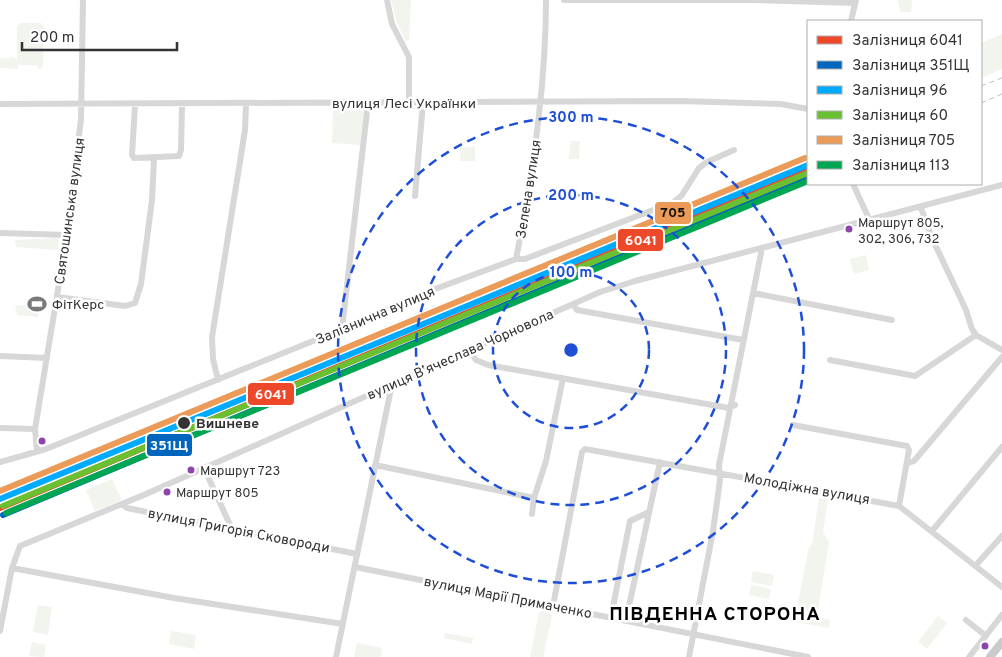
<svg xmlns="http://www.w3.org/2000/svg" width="1002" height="657" viewBox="0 0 1002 657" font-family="Overpass,sans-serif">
	<rect width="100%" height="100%" fill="#fff"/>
	<path fill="#f1f5ed" d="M 391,0 L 411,0 L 409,40 L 406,41 L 397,23 Z
		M 898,0 L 912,0 L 911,12 L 900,12 Z
		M 20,23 L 41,23 L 44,27 L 43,65 L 41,68 L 38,69 L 37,65 L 18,65 L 18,69 L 0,68 L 0,58 L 10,59 L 9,56 L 17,59 L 17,27 Z
		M 1002,34 L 1002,69 L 981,78 L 981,43 Z
		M 333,107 L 364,108 L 360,145 L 332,143 Z
		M 570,141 L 580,141 L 579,159 L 569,159 Z
		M 460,147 L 475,147 L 475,161 L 460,161 Z
		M 59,238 L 58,250 L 16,247 L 15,240 Z
		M 866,255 L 869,270 L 854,274 L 850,259 Z
		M 15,305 L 39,307 L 38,317 L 17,315 Z
		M 112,479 L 122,500 L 95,511 L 86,490 Z
		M 819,498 L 828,499 L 823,532 L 829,542 L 817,616 L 830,620 L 829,628 L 785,620 L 782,614 L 783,609 L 796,612 L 809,547 L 812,544 Z
		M 753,571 L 774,575 L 772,586 L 751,582 Z
		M 751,585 L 771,589 L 769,599 L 749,595 Z
		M 38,605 L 52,607 L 48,635 L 33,632 Z
		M 544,610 L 552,615 L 543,657 L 530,657 L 539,613 Z
		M 938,616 L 947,623 L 927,649 L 918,642 Z
		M 171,631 L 196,635 L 194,649 L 169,644 Z
		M 445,633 L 473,638 L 472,644 L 444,638 Z
		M 32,642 L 46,645 L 44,657 L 29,656 Z
		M 357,643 L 382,648 L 381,657 L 354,657 Z"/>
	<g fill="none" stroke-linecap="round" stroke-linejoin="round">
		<path stroke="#d7d7d7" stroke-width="6" d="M 387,0 L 392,24 L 409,57 L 409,103
			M 564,0 L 757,0 L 855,3
			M 851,21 L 856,0
			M 0,104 L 681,101 L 781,104 L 808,109
			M 135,105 L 132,155 L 134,158 L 179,156 L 181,150 L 182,105
			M 853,184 L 870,221
			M 415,196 L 423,103
			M 921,208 L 932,238 L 966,310 L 972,329 L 976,335 L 1002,350
			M 0,233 L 67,235
			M 516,259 C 533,174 546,87 546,0
			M 753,293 L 892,320
			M 57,297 L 125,306 L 135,303 L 141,284 L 152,200 L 154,159
			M 573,304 L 577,310 L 743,340
			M 342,329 L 368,103
			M 469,350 L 476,360 L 488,365 L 729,408 L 735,405
			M 0,356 L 47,358
			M 830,360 L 915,376 L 976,335
			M 218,380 L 213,359 L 212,337 L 245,130 L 246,104
			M 793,425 L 907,446 L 909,450 L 899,506
			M 0,428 L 35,429
			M 37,451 L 35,429 L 67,235 L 81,119 L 83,0
			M 0,462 L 46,449 L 313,341 L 435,289 L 516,259 L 525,259 L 674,202 L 682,195 L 699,168 L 707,162 L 734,150
			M 908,463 L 914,461 L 1002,357
			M 375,465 L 534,498
			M 204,468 L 231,527
			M 122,504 L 127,508 L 357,554
			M 532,514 L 534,498 L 546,461 L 563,378
			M 932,531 L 1002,447
			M 976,565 L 1002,536
			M 355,567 L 808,657
			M 12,568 L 174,598 L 343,624
			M 553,606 L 582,452 L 585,449 L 899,506 L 1002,587
			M 611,617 L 630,521 L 649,512
			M 626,620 L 660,462
			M 966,620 L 986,636
			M 0,631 L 12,568 L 20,546 L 146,494 L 600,292 L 635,281 L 1002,185
			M 336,657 L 392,384
			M 689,657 L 713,531 L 720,480 L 719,465 L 762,248
			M 969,657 L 1002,615"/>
		<path stroke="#cacaca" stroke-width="8" d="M 990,657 L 1002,642"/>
		<path stroke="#bebebe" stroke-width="1" stroke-dasharray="5 4" stroke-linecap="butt" d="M 981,86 L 1002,78
			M 981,103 L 1002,94
			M 0,490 L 437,305 L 546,267 L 808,159
			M 0,516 L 808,175"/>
		<g stroke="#fff" stroke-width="10">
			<path id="rail-1" d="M 0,508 C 269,394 539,284 808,170"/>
		</g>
		<g stroke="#fff" stroke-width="10">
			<path id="rail-2" d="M 3,515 C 271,401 540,291 808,178"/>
		</g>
		<g stroke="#fff" stroke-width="10">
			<path id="rail-3" d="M 0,499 L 808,165"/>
		</g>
		<g stroke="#fff" stroke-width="10">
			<path id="rail-4" d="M 3,506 L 808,173"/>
		</g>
		<g stroke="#fff" stroke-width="10">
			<path id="rail-5" d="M 0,491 L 805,158"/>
		</g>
		<g stroke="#fff" stroke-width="10">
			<path id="rail-6" d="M 6,513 L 808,181"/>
		</g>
		<use href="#rail-1" stroke="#ee482b" stroke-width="6"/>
		<use href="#rail-2" stroke="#0065bd" stroke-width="6"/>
		<use href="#rail-3" stroke="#0af" stroke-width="6"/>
		<use href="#rail-4" stroke="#6ac030" stroke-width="6"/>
		<use href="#rail-5" stroke="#eb9a58" stroke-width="6"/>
		<use href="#rail-6" stroke="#00a651" stroke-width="6"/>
	</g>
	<g fill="none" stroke="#1d4ed8" stroke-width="2.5" stroke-dasharray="9 6">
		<circle cx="571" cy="350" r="78"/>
		<circle cx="571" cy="350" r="155"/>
		<circle cx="571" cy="350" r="233"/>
	</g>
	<defs>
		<g id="stadium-bare" transform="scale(1.5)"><path d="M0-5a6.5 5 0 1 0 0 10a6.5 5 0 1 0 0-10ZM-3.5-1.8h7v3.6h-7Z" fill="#7a7a7a" stroke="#fff" stroke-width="2.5" paint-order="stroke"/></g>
	</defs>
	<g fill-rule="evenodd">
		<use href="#stadium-bare" x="37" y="304"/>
	</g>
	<g fill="#8e44ad" stroke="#fff" stroke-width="2">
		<circle cx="849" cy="229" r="4.5"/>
		<circle cx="42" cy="441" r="4.5"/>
		<circle cx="191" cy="470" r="4.5"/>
		<circle cx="167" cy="492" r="4.5"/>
		<circle cx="985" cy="646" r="4.5"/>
	</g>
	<circle fill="#333" stroke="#fff" stroke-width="2" cx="184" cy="423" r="7"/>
	<g text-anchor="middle" stroke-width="5" stroke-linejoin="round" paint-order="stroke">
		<g font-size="13" fill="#333" stroke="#fff" text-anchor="start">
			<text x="858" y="227">Маршрут 805,<tspan x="858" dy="16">302, 306, 732</tspan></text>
			<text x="200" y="475">Маршрут 723</text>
			<text x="176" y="497">Маршрут 805</text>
		</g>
		<g font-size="14" fill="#333" stroke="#fff">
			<text x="404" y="108">вулиця Лесі Українки</text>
			<text transform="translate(528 189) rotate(-81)" y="5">Зелена вулиця</text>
			<text transform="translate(69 211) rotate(-82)" y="5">Святошинська вулиця</text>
			<text transform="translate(375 315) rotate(-23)" y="5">Залізнична вулиця</text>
			<text transform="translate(460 354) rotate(-24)" y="5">вулиця Вʼячеслава Чорновола</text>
			<text transform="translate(807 488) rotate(10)" y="5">Молодіжна вулиця</text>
			<text transform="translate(239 530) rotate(11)" y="5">вулиця Григорія Сковороди</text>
			<text transform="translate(508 597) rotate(11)" y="5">вулиця Марії Примаченко</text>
		</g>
		<g font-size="14" fill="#333" stroke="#fff" text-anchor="start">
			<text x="52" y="309">ФітКерс</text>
		</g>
		<g font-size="14" font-weight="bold" fill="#333" stroke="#fff" text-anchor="start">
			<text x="196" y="428">Вишневе</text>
		</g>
		<g font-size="19" font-weight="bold" letter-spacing="1" fill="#000" stroke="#fff">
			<text x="715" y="620">ПІВДЕННА СТОРОНА</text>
		</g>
	</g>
	<circle cx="571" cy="350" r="8" fill="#1d4ed8" stroke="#fff" stroke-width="2.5"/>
	<g font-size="15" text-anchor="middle" font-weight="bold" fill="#1d4ed8" stroke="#fff" stroke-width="5" stroke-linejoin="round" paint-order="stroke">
		<text x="571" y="122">300 m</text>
		<text x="571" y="200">200 m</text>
		<text x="571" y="277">100 m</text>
	</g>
	<g stroke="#fff" stroke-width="2">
		<rect x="654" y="201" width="38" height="24" rx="5" fill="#eb9a58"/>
		<rect x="617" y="228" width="47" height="24" rx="5" fill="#ee482b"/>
		<rect x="247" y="382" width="48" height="24" rx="5" fill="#ee482b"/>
		<rect x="146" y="433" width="47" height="24" rx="5" fill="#0065bd"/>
	</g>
	<g font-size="14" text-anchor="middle" font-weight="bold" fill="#fff">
		<text x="641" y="245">6041</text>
		<text x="271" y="399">6041</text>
		<text x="169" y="450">351Щ</text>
	</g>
	<g font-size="14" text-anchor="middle" font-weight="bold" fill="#111">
		<text x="673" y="217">705</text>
	</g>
	<rect x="807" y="20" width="175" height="165" fill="#ffffff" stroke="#adadad"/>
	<rect x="817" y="36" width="25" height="8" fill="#ee482b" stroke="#adadad"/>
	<text x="852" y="45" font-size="15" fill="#333333">Залізниця 6041</text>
	<rect x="817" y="61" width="25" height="8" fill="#0065bd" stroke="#adadad"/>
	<text x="852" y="70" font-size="15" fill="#333333">Залізниця 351Щ</text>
	<rect x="817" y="86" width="25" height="8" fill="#00aaff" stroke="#adadad"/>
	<text x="852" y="95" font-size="15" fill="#333333">Залізниця 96</text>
	<rect x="817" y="111" width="25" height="8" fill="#6ac030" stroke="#adadad"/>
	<text x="852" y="120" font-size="15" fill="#333333">Залізниця 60</text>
	<rect x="817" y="136" width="25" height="8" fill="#eb9a58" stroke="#adadad"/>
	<text x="852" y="145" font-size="15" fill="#333333">Залізниця 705</text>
	<rect x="817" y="161" width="25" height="8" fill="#00a651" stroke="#adadad"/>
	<text x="852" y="170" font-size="15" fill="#333333">Залізниця 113</text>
	<path d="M22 42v8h155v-8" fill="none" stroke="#333333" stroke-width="2.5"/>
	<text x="30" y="42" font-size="15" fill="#333333" stroke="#ffffff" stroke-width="4" paint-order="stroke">200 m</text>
</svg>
